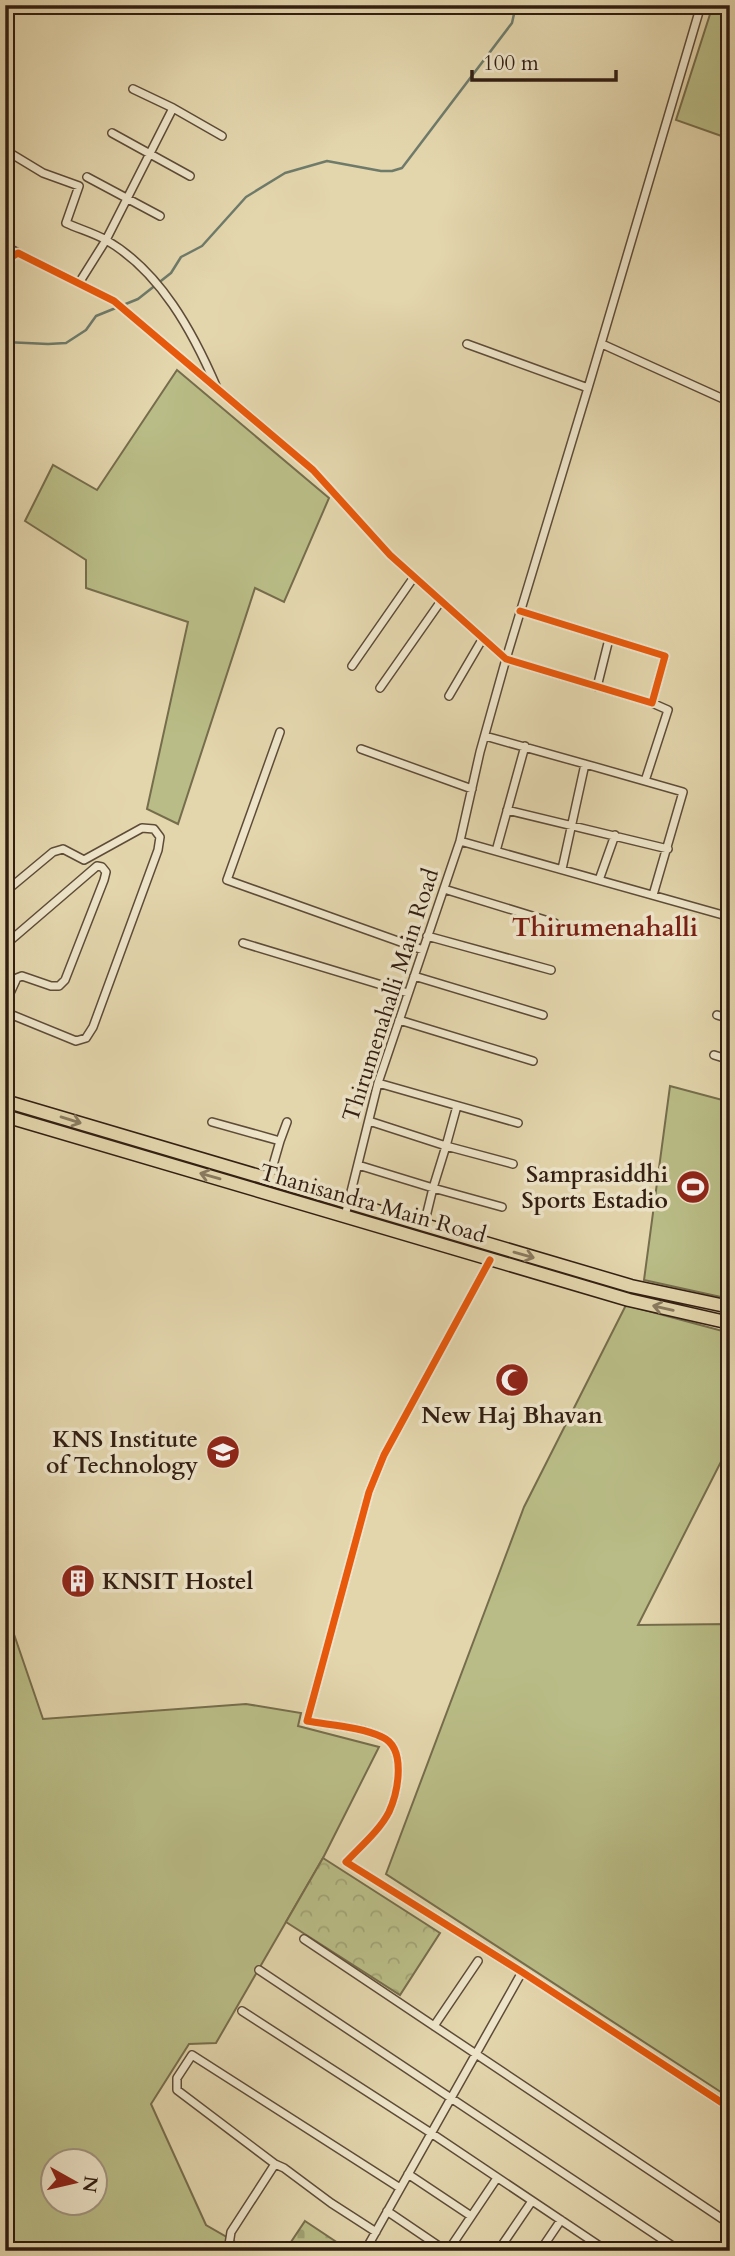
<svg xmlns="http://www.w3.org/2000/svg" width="735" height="2256" viewBox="0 0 735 2256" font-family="Cardo,serif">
	<defs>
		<pattern id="cemetery-stones" width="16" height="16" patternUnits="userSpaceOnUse" patternTransform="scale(1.75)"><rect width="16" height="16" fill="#b9bc86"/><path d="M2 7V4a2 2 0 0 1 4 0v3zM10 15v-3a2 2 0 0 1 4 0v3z" fill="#a0a173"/></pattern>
		<pattern id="park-crowns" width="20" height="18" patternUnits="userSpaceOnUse" patternTransform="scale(1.75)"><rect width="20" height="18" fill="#b9bc86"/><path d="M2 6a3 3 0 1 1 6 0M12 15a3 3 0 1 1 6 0" fill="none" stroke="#a0a173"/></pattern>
	</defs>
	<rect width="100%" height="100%" fill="#e3d5ac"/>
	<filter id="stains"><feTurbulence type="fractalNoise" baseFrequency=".00286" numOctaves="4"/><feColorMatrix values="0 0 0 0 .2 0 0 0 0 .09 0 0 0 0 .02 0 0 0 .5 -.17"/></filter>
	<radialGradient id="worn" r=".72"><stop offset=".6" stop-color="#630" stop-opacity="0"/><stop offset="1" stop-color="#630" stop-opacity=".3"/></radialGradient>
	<path fill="#b9bc86" stroke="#766d4c" stroke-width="2" fill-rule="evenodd" d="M 713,5 L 730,5 L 730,139 L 676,120 Z
		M 177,370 L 329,498 L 284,602 L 255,588 L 178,824 L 147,809 L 188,622 L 86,588 L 86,560 L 25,521 L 53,465 L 97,490 Z
		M 670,1086 L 730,1102 L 730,1299 L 644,1280 Z
		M 626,1305 L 730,1333 L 730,1444 L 638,1625 L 730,1624 L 730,2098 L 386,1874 L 524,1507 Z
		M 5,1608 L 43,1719 L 246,1704 L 301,1713 L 298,1726 L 379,1747 L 323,1858 L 216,2043 L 189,2044 L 151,2104 L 206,2225 L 251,2251 L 5,2251 ZM 52,2162 L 94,2162 L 94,2204 L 52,2204 Z"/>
	<path fill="url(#cemetery-stones)" stroke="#766d4c" stroke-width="2" d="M 305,2221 L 350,2251 L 285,2251 Z"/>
	<path fill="url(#park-crowns)" stroke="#766d4c" stroke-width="2" d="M 323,1858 L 440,1933 L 400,1995 L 286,1922 Z"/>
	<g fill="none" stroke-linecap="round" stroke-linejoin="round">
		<path stroke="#6e7b6b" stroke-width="2.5" d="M 5,342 L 48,344 L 66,343 L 86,330 L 96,316 L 138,299 L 171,273 L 181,257 L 202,246 L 246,197 L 285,173 L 327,161 L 381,171 L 392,171 L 402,168 L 512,23 L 516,5"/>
		<g stroke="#5e4c38" stroke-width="10">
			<path id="street" d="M 133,89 L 173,108
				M 112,133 L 190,176
				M 5,150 L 43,173 L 79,186 L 66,223 C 79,229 94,233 106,240 C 160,271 193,332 217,388
				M 87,177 L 160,216
				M 5,246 L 18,253
				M 5,261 L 18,253 L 114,301 L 313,470 L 390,555 L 506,659 L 652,703 L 665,656 L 520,611
				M 79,283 L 106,240 L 173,108 L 222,136
				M 467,344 L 588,388 L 506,659 L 480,752 L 460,841 L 730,917
				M 602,344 L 730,402
				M 588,388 L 701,5
				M 352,666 L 414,577
				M 597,687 L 609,639
				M 380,688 L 441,601
				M 449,696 L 483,638
				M 280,732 L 227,880 L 423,950
				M 485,736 L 585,764
				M 361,749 L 472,789
				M 645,781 L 668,710 L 652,703
				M 507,810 L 668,849
				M 496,851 L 525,746
				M 562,869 L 585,764 L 683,792 L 653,895
				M 599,880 L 615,835
				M 444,889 L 555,923
				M 5,892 L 53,852 L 63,849 L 84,860 L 142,828 L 154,829 L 160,837 L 158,850 L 93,1027 L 86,1038 L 76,1041 L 5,1012
				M 427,936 L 551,970
				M 243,943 L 408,993
				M 5,945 L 97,866 L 102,867 L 106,872 L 104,880 L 65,980 L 59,986 L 51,986 L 22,976 L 17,978 L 5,1004
				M 414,976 L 543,1015
				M 717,1015 L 730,1019
				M 399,1020 L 533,1061
				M 714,1055 L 730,1060
				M 378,1083 L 518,1123
				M 457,1106 L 446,1146 L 513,1164
				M 212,1122 L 280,1141 L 269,1179
				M 280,1141 L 287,1122
				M 358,1165 L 433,1188 L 446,1146 L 369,1121
				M 345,1216 L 378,1083 L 460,841
				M 424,1225 L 433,1188 L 502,1207
				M 490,1260 L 384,1455 L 369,1492 L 307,1721 C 329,1725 362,1727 382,1737 C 407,1748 398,1792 389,1812 C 380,1830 360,1847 346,1862 L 522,1972 L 730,2108
				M 304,1939 L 724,2220
				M 259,1970 L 680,2251
				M 242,2011 L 431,2133 L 607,2251
				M 434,2026 L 478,1961
				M 408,2174 L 471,2216
				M 387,2211 L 446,2251
				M 376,2232 L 331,2203 L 284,2168 L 275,2164 L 177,2090 L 177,2078 L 192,2055 L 400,2188
				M 228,2251 L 231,2232 L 275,2164
				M 365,2251 L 522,1972
				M 448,2251 L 497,2178
				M 498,2251 L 532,2201
				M 540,2251 L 561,2220"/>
		</g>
		<g stroke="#321e12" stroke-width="15">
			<path id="primary" d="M 5,1101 L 631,1286 L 730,1307
				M 5,1116 L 629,1300 L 730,1323"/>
		</g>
		<use href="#street" stroke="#ede4c9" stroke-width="7"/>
		<use href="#primary" stroke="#e3d5ac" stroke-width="12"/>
		<g stroke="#ede4c9" stroke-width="11">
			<path id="cycleway" d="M 5,261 L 18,253 L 114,301 L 313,470 L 390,555 L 506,659 L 652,703 L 665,656 L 520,611
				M 490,1260 L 384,1455 L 369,1492 L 307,1721 C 329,1725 362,1727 382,1737 C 407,1748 398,1792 389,1812 C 380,1830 360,1847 346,1862 L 522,1972 L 730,2108"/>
		</g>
		<use href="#cycleway" stroke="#e8590c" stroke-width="7"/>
	</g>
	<defs><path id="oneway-shaft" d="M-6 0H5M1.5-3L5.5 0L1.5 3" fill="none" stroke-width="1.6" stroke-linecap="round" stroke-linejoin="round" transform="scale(1.75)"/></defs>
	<g stroke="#8a7a5f">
		<use href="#oneway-shaft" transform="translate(71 1120) rotate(17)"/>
		<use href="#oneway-shaft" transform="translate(210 1176) rotate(-164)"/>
		<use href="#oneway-shaft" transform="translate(524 1255) rotate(16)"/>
		<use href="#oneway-shaft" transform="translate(663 1308) rotate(-167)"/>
	</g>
	<defs>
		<g id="stadium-disc" transform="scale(1.75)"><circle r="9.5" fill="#8f2418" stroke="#ede4c9"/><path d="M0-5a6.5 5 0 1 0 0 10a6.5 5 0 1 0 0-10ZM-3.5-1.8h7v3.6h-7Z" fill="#fff"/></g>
		<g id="mosque-disc" transform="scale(1.75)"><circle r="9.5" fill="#8f2418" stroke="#ede4c9"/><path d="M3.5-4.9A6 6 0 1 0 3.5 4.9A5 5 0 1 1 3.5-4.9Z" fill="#fff"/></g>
		<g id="university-disc" transform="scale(1.75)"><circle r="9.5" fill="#8f2418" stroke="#ede4c9"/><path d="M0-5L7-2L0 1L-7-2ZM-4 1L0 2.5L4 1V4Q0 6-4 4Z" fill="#fff"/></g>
		<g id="building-disc" transform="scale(1.75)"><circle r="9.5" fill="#8f2418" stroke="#ede4c9"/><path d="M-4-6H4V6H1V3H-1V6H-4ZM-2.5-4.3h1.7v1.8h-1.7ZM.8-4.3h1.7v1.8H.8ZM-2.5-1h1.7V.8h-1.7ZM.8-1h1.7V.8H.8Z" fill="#fff"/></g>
	</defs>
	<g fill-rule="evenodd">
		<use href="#stadium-disc" x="693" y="1187"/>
		<use href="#mosque-disc" x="512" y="1380"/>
		<use href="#university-disc" x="223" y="1452"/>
		<use href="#building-disc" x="78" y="1581"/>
	</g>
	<g text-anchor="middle" stroke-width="7" stroke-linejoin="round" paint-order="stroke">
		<g font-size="23" fill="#321e12" stroke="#ede4c9">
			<text transform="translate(390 995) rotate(-72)" y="8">Thirumenahalli Main Road</text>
			<text transform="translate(373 1203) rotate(16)" y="8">Thanisandra Main Road</text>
		</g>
		<g font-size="23" font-weight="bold" fill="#321e12" stroke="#ede4c9" text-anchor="end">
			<text x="668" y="1182">Samprasiddhi<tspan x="668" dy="26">Sports Estadio</tspan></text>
			<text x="512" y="1423" text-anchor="middle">New Haj Bhavan</text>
			<text x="198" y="1447">KNS Institute<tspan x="198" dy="26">of Technology</tspan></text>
			<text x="102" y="1589" text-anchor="start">KNSIT Hostel</text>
		</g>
		<g font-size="26" font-weight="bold" fill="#7a1f14" stroke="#ede4c9">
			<text x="605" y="936">Thirumenahalli</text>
		</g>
	</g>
	<rect width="735" height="2256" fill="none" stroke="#e3d5ac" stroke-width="28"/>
	<rect x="7" y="7" width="721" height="2242" fill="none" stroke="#321e12" stroke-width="3.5"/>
	<rect x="14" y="14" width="707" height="2228" fill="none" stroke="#321e12" stroke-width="2"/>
	<g transform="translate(74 2182) rotate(98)"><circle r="33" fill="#ede4c9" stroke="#a29580" stroke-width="2"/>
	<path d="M0-5L12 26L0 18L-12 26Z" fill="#8f2418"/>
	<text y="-10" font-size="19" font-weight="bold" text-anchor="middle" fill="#321e12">N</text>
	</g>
	<path d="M472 70v10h144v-10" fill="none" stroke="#321e12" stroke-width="3.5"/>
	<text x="483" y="70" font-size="21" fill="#321e12" stroke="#ede4c9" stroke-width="5" paint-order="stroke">100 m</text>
	<rect width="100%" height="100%" filter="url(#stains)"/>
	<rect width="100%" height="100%" fill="url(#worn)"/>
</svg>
